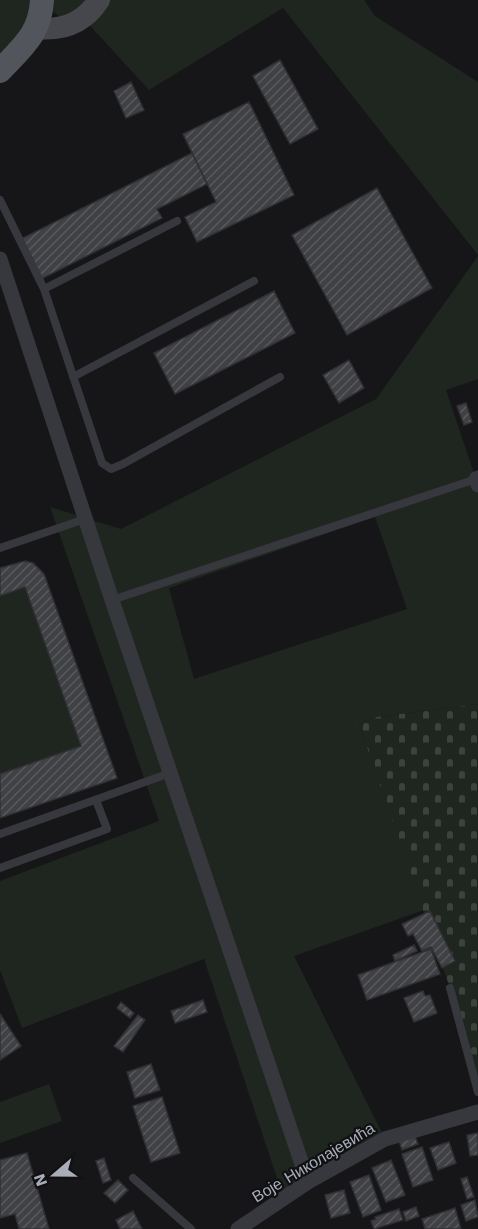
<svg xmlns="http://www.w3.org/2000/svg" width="478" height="1229" viewBox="0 0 478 1229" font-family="'Work Sans',sans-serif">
	<defs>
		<pattern id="cemetery-stones" width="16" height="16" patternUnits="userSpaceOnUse" patternTransform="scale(1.5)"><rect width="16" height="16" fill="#1e261f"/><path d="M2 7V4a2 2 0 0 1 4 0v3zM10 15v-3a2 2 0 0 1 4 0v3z" fill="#3c433d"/></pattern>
		<pattern id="building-hatch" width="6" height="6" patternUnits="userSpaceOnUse" patternTransform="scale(1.5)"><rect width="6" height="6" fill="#404145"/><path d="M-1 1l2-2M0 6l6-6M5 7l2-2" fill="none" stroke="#595a5e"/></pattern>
	</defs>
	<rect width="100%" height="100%" fill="#161618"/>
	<path fill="#1e261f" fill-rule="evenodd" d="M 0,0 L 40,0 L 23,37 L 0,61 Z
		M 52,0 L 364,0 L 375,16 L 478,82 L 478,255 L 283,8 L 149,90 L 83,18 L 63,20 L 53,11 Z
		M 478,256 L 478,379 L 446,390 L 478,485 L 478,704 L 377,717 L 359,724 L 424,910 L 294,956 L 385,1139 L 284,1199 L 204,959 L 22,1028 L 0,970 L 0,881 L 159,821 L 50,507 L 121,529 L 376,399 ZM 375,517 L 407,609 L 194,679 L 169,588 Z
		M 25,561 L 33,563 L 44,574 L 117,778 L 0,818 L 0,568 Z
		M 49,1084 L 62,1121 L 0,1143 L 0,1102 Z"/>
	<path fill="url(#cemetery-stones)" d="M 478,704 L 478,1092 L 450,988 L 359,724 L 377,717 Z"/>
	<path fill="url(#building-hatch)" stroke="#303034" stroke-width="1.5" d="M 280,60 L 318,129 L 290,144 L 253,76 Z
		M 131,82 L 144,110 L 126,118 L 114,91 Z
		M 249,102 L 294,195 L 197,242 L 185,217 L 216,202 L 183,134 Z
		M 192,153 L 207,184 L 157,209 L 162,218 L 41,279 L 21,239 Z
		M 377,188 L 432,288 L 347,335 L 292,235 Z
		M 274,291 L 295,333 L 175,394 L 154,353 Z
		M 349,360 L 364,388 L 339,403 L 323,375 Z
		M 466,403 L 472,422 L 464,425 L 457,406 Z
		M 25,561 L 33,563 L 44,574 L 117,778 L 0,818 L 0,774 L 81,746 L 25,587 L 0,596 L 0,568 Z
		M 430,911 L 455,961 L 442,968 L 431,947 L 422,951 L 413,934 L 408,936 L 402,924 Z
		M 414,945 L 417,951 L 395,961 L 393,955 Z
		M 431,949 L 440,974 L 367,1000 L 358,975 Z
		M 423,991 L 425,996 L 430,995 L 437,1013 L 414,1022 L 404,998 Z
		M 203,1000 L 207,1012 L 175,1023 L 171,1011 Z
		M 121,1002 L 134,1013 L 130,1018 L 117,1008 Z
		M 0,1014 L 21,1046 L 0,1060 Z
		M 138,1015 L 145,1020 L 123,1052 L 114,1046 Z
		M 151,1064 L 160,1090 L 135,1098 L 127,1072 Z
		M 162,1097 L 180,1153 L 151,1162 L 133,1106 Z
		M 478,1133 L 478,1155 L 470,1156 L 467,1135 Z
		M 415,1136 L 418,1144 L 402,1150 L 399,1141 Z
		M 449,1142 L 456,1163 L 438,1170 L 430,1148 Z
		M 422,1147 L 433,1180 L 413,1187 L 402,1154 Z
		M 27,1153 L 49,1229 L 19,1229 L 15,1214 L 0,1218 L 0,1160 Z
		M 104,1158 L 111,1180 L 103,1183 L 96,1161 Z
		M 391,1160 L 405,1195 L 386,1202 L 372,1168 Z
		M 369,1175 L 381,1210 L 363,1217 L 350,1182 Z
		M 467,1177 L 474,1197 L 467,1199 L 461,1179 Z
		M 118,1180 L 128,1190 L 115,1203 L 104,1193 Z
		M 344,1190 L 350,1213 L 331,1218 L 325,1195 Z
		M 475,1200 L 478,1217 L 466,1221 L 461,1205 Z
		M 416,1207 L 419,1216 L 406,1221 L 403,1212 Z
		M 455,1208 L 461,1229 L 425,1229 L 422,1219 Z
		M 399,1209 L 403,1220 L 374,1229 L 371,1221 L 376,1219 L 375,1217 Z
		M 133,1211 L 142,1229 L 120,1229 L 116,1220 Z"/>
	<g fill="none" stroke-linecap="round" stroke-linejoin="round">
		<path stroke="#37383d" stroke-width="8" d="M 0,200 L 44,289 L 102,463 L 111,469 L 123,464 L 280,377
			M 44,289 L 177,221
			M 73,377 L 254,281
			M 0,548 L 85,519
			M 112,600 L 476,479
			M 0,834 L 170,773
			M 0,868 L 107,829 L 96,800
			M 450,988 L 478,1092
			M 133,1178 L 191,1229"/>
		<path stroke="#37383d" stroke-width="15" d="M 0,259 L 112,600 L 308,1182
			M 478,478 L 476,479 L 478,485
			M 238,1229 L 308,1182 L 385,1139 L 478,1112"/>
		<path stroke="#45474d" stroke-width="22" d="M 36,28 C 63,31 84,23 99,0"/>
		<path stroke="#53555c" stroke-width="24" d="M 0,71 C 22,47 40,35 42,0"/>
	</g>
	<g text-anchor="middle" stroke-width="4.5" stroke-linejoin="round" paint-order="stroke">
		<g font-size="16" fill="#a8adb8" stroke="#111113">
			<text transform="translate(313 1162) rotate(-31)" y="6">Воје Николајевића</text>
		</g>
	</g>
	<g transform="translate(54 1175) rotate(250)" stroke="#111113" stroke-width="4.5" paint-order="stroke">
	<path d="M0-4.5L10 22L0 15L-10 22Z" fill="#a8adb8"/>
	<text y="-9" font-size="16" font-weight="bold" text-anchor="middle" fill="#a8adb8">N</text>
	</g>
</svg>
